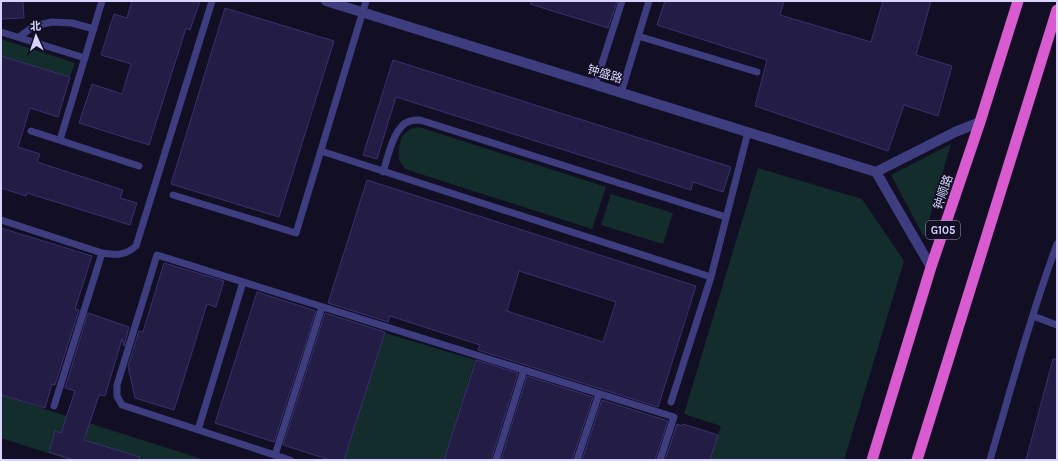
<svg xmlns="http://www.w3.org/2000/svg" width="1058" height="461" viewBox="0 0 1058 461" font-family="Karla,'Noto Sans SC',sans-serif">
	<rect width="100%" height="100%" fill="#120f24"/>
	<path fill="#132d2c" d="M 1,39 L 75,63 L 70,77 L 1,56 Z
		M 419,127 L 606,187 L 592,229 L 405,169 L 399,160 L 399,148 L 402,136 L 410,129 Z
		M 951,144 L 924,237 L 891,175 Z
		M 758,168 L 862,199 L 904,261 L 844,460 L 710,460 L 721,426 L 684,414 Z
		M 611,194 L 673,213 L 663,244 L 601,225 Z
		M 385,333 L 475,360 L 444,460 L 344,460 Z
		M 1,395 L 205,460 L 70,460 L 1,438 Z"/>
	<path fill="#231c44" stroke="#3a306f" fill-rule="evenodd" d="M 1,1 L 23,1 L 24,18 L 1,19 Z
		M 132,1 L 200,1 L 190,30 L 186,28 L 149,145 L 79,123 L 92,84 L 122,94 L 131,64 L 101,55 L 114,14 L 127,18 Z
		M 531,1 L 617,1 L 608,28 L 530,4 Z
		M 665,1 L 784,1 L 780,15 L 871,42 L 883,1 L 931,1 L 916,55 L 952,66 L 938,116 L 904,105 L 888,151 L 755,106 L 767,60 L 657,25 Z
		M 225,8 L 334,41 L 279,217 L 171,184 Z
		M 1,56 L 70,77 L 58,117 L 30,108 L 18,147 L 40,154 L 37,162 L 123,190 L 120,198 L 137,203 L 130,225 L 27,193 L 26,196 L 1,188 Z
		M 393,60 L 731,167 L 723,192 L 693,182 L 691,190 L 396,97 L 377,159 L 363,155 Z
		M 367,180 L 696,286 L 658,407 L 478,350 L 480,345 L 390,316 L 388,322 L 328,303 ZM 519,271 L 616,302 L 603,342 L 507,311 Z
		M 1,228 L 92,256 L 75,309 L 79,310 L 55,385 L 52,384 L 45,408 L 1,395 Z
		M 164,263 L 224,281 L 216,307 L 207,304 L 174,410 L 135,398 L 128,366 L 139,331 L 143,332 Z
		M 257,292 L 316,311 L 274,442 L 215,423 Z
		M 88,313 L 129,327 L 124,346 L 122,339 L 105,396 L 99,395 L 84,440 L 140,457 L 139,460 L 74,460 L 49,452 L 55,431 L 61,433 L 75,391 L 65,388 Z
		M 325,313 L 385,332 L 344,460 L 330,460 L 283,445 Z
		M 1053,359 L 1057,359 L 1057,460 L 1026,460 Z
		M 476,360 L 518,373 L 491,460 L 444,460 Z
		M 527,376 L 593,397 L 572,460 L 501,460 Z
		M 602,400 L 668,421 L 655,460 L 582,460 Z
		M 677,424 L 682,426 L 683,424 L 718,435 L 710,460 L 665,460 Z"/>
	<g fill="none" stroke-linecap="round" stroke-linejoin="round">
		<path stroke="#3d3d80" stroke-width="7" d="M 1,32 L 85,58
			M 638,36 L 757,72
			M 19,37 L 34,26 L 52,22 L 72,23 L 94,29
			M 595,85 L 622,1
			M 621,93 L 649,1
			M 31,131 L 139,166
			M 60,140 L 102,1
			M 321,151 L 711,277
			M 383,172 C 388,157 394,125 410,121 C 413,120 417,120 420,120 L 726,217
			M 173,195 L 296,233 L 366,1
			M 1,220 L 102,253 C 116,255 125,256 136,246 L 212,1
			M 1033,316 L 1057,325
			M 671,402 L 711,277 L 748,132
			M 54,406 L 102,253
			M 198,430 L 243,282
			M 275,455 L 322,307
			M 290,460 L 122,405 L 117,396 L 117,385 L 157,255 L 674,417 L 660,460
			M 496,460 L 524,370
			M 577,460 L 599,394
			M 990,460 C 1011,388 1031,315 1057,244"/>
		<path stroke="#3d3d80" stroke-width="10" d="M 326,1 L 876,172
			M 876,172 L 955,132 L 980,122
			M 876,172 L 931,267"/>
		<path stroke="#d95bd0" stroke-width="11" d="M 872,460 L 931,267 L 980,122 L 1018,1
			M 917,460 L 1057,10"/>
	</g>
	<g text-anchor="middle" stroke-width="3.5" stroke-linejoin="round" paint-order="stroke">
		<rect fill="#120f24" stroke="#9d99bc" stroke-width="1" x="926" y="221" width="34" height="18" rx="3"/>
		<g font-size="11" font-weight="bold" fill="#d8d4fd">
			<text x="943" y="234">G105</text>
		</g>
		<g font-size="12" fill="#d8d4fd" stroke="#120f24">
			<text transform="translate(605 74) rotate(17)" y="4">钟盛路</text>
			<text transform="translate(943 192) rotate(-71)" y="4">钟顺路</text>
		</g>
	</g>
	<rect width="1058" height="461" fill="none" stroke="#d8d4fd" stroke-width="4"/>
	<g transform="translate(36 36) rotate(357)" stroke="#120f24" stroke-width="3" paint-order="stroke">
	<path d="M0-3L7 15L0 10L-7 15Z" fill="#d8d4fd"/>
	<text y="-6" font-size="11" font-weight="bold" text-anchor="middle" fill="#d8d4fd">北</text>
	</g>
</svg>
